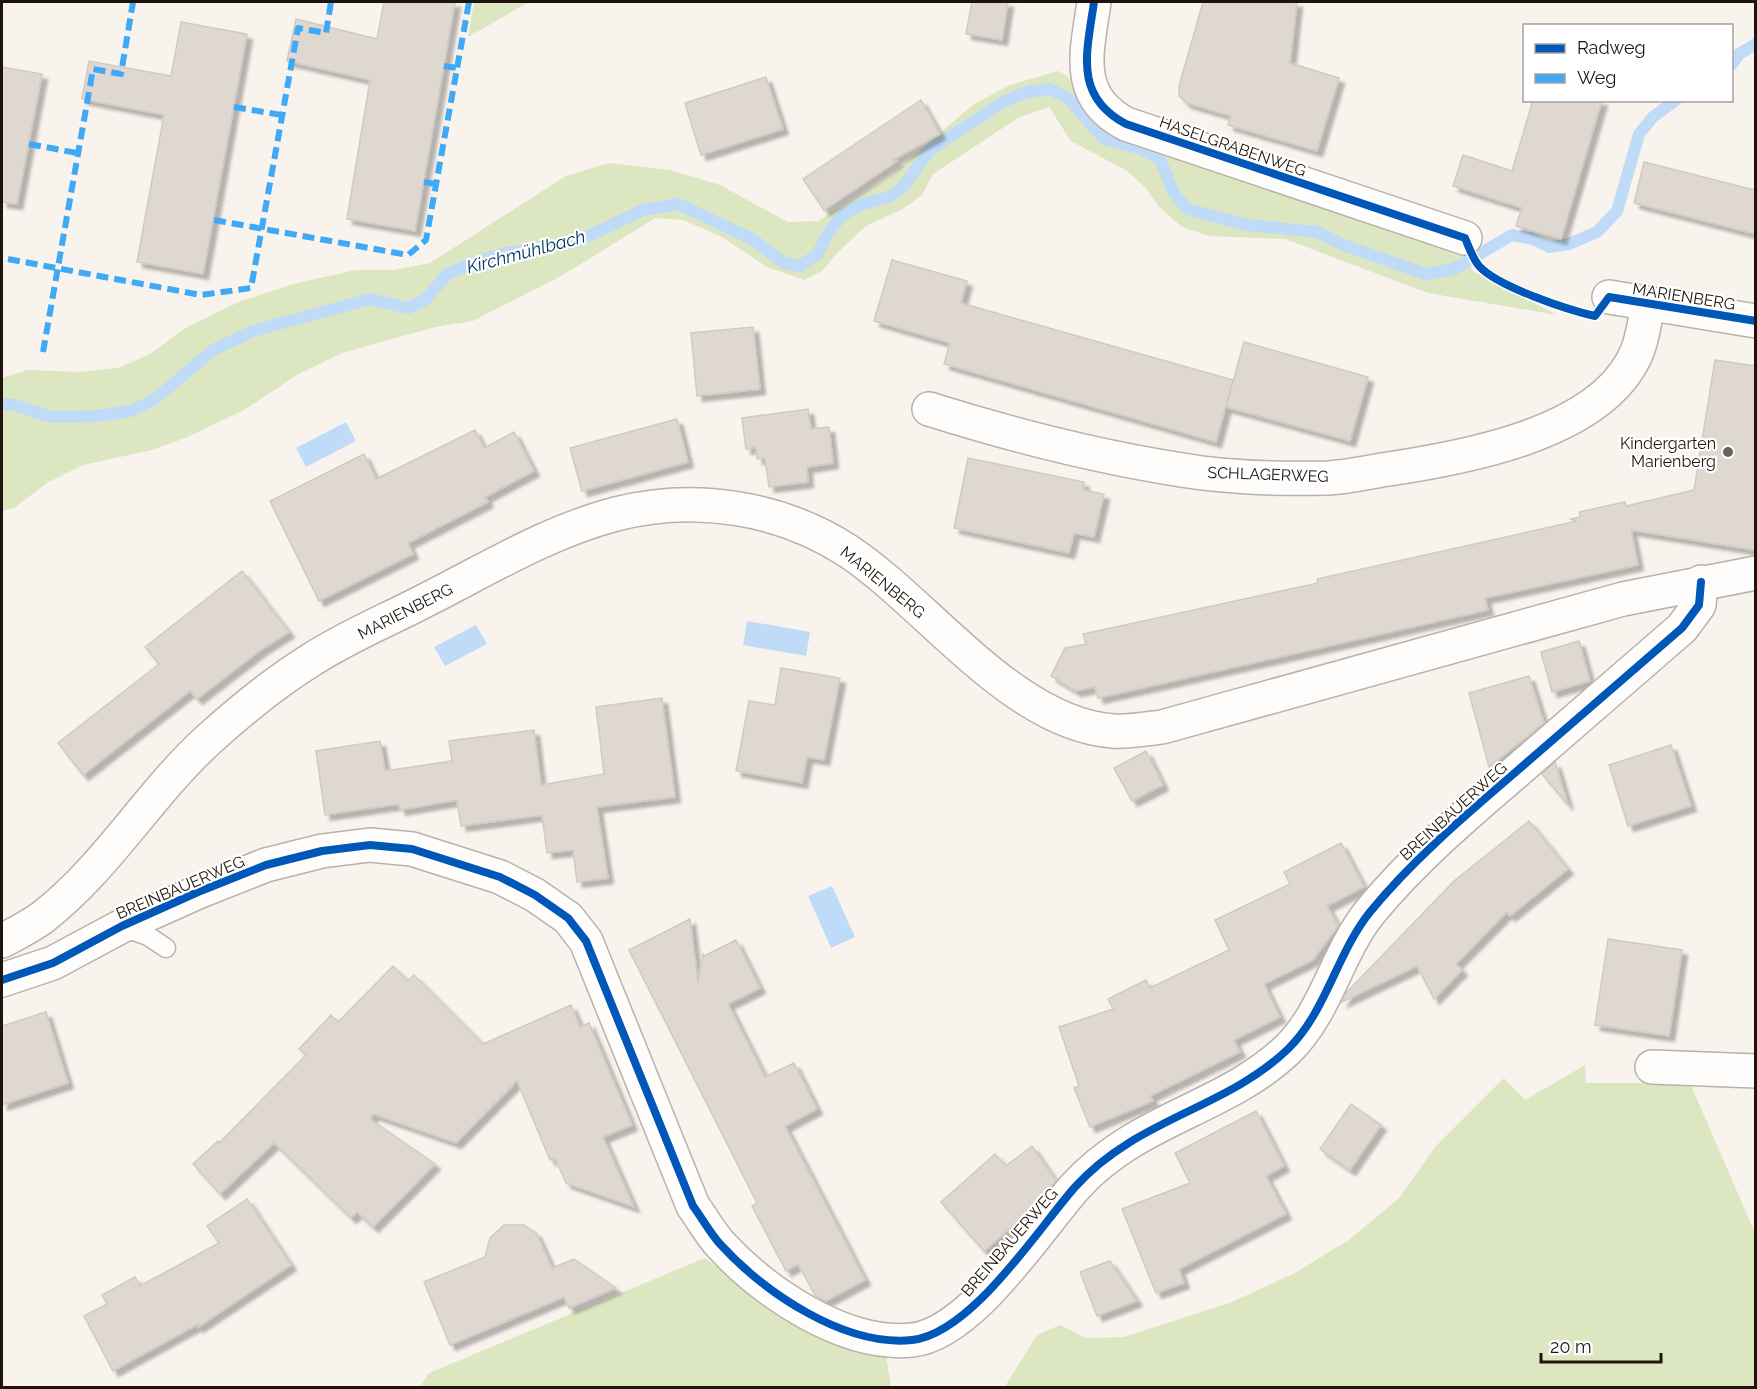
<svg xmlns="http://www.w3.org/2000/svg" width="1757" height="1389" viewBox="0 0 1757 1389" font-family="Raleway,sans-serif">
	<defs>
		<filter id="shadow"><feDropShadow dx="5.5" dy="5.5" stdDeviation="1.5" flood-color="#0004"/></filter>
	</defs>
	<rect width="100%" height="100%" fill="#f9f3ee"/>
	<path fill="#dce6c0" d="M 474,2 L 529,2 L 468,37 Z
		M 1058,71 L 1069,77 L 1077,100 L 1089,113 L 1460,248 L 1473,271 L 1557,315 L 1428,293 L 1285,239 L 1209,236 L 1182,227 L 1159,207 L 1146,188 L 1127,171 L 1071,141 L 1049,107 L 1018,118 L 933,174 L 922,195 L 901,210 L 866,226 L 837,253 L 822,271 L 804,280 L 767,267 L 722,237 L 683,220 L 655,218 L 563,275 L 473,321 L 435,327 L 342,353 L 297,375 L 244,410 L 185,438 L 152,450 L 83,465 L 47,483 L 14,508 L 2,511 L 2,378 L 28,370 L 80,372 L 118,368 L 150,354 L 187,327 L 241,301 L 297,283 L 356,270 L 394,270 L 430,263 L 566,176 L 609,163 L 670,170 L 720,185 L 788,222 L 818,221 L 890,176 L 974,104 L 1010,85 Z
		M 1585,1065 L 1586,1083 L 1690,1083 L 1755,1233 L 1755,1387 L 1004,1388 L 1037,1335 L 1060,1325 L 1086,1338 L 1124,1337 L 1232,1302 L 1293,1274 L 1349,1240 L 1399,1198 L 1435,1147 L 1504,1078 L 1525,1100 Z
		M 705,1258 L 784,1315 L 886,1355 L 891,1387 L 419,1388 L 429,1373 Z"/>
	<path fill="#c0dbf8" d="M 346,422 L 356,441 L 306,467 L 296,448 Z
		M 747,621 L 810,632 L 806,656 L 743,645 Z
		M 476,625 L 487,644 L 445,666 L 434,647 Z
		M 832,886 L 855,937 L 831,948 L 808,896 Z"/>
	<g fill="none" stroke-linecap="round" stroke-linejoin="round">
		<path stroke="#c0dbf8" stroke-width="12" d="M 1732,64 L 1739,54 L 1756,44
			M 2,404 L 14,405 L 51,417 L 96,416 L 131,411 L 155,399 L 213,350 L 253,331 L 370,299 L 408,308 L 425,300 L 447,274 L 468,265 L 501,254 L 576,242 L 643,210 L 678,204 L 752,239 L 784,263 L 799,266 L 817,255 L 827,235 L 842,215 L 860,205 L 889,197 L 903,187 L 930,150 L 1003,102 L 1027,92 L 1050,89 L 1069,99 L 1104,139 L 1141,149 L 1160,159 L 1173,192 L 1187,209 L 1247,225 L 1317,232 L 1343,245 L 1426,274 L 1454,269 L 1512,235 L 1533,239 L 1549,247 L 1569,244 L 1597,232 L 1617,211 L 1639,134 L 1653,117 L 1676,100"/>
	</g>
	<path fill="#dfd8d0" stroke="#d0cac2" stroke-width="1.5" filter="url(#shadow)" d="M 384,2 L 455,2 L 415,231 L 347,219 L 370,80 L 287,61 L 296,19 L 377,39 Z
		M 972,2 L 1008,2 L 1002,40 L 966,34 Z
		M 1203,2 L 1297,2 L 1290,63 L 1339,78 L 1317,151 L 1228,125 L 1231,116 L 1187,103 L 1179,96 L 1179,86 Z
		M 181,22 L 247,34 L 203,274 L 137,262 L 164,115 L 82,99 L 89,61 L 171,76 Z
		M 2,67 L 42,74 L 17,204 L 2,202 Z
		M 766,77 L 783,129 L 701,155 L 685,103 Z
		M 921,100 L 940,134 L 893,160 L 897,161 L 824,210 L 803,179 Z
		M 1533,100 L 1602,100 L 1561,239 L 1516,226 L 1522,208 L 1453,186 L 1463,155 L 1512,171 Z
		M 1644,162 L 1755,190 L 1755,234 L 1634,203 Z
		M 892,260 L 967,281 L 961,303 L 1233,380 L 1216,442 L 944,364 L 950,343 L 874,321 Z
		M 753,327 L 760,389 L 697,396 L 691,333 Z
		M 1244,342 L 1368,377 L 1350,441 L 1226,407 Z
		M 1715,360 L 1755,366 L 1755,550 L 1631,530 L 1638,565 L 1485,598 L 1488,610 L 1098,698 L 1095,687 L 1076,691 L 1051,676 L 1065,648 L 1086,644 L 1083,634 L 1318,583 L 1317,579 L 1577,521 L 1570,519 L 1580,517 L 1579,512 L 1625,502 L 1626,506 L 1694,490 Z
		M 808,409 L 811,429 L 829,427 L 833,463 L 807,467 L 808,482 L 769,487 L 765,458 L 757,459 L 756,447 L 746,449 L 742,418 Z
		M 677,419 L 688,462 L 582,491 L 570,448 Z
		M 475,430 L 484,448 L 514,432 L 534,471 L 485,497 L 488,502 L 408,543 L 413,554 L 319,601 L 270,501 L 364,454 L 376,479 Z
		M 968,458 L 1084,482 L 1083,490 L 1104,494 L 1094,537 L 1074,533 L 1069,553 L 954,528 Z
		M 242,571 L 289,632 L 262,649 L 197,699 L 190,691 L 83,775 L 58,743 L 159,664 L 145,647 Z
		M 1579,641 L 1590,681 L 1552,692 L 1541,652 Z
		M 781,668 L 840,678 L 824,760 L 807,757 L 802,783 L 736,771 L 749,701 L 775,705 Z
		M 1529,676 L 1544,723 L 1489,767 L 1469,693 Z
		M 662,698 L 675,797 L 597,807 L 608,878 L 577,882 L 573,850 L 547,853 L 542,815 L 461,826 L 457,800 L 400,810 L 399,804 L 325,815 L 316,751 L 380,741 L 385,771 L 452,761 L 449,741 L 534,730 L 541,785 L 604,774 L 596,707 Z
		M 1671,745 L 1691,806 L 1628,826 L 1609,765 Z
		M 1146,751 L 1163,785 L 1132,801 L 1114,768 Z
		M 1555,762 L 1568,805 L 1542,774 Z
		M 1529,821 L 1568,869 L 1510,916 L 1507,912 L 1456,964 L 1462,970 L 1434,999 L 1417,966 L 1342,1002 L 1347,992 L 1454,881 Z
		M 1341,843 L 1364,887 L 1327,906 L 1338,926 L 1313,960 L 1264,984 L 1280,1017 L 1234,1040 L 1240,1052 L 1150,1096 L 1153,1101 L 1090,1127 L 1074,1088 L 1079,1086 L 1059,1027 L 1113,1009 L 1108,999 L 1146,980 L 1150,988 L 1229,950 L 1215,920 L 1290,884 L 1284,872 Z
		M 690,919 L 698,982 L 703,954 L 704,956 L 736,940 L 760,988 L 728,1004 L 765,1077 L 794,1063 L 817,1109 L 785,1126 L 865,1280 L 826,1301 L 815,1295 L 798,1264 L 786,1271 L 752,1206 L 757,1203 L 629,950 Z
		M 1608,939 L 1682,950 L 1669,1036 L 1595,1025 Z
		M 393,966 L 408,981 L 414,975 L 483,1044 L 571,1005 L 580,1027 L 589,1023 L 632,1125 L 603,1137 L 634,1207 L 566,1183 L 555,1158 L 550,1160 L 517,1081 L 456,1143 L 373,1114 L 370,1119 L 435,1164 L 373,1227 L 357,1212 L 351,1218 L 274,1143 L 220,1194 L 193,1164 L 218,1141 L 219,1143 L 306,1055 L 299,1049 L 331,1015 L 338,1022 Z
		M 46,1012 L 68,1083 L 2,1105 L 2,1026 Z
		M 1351,1104 L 1381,1125 L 1350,1170 L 1320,1149 Z
		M 1256,1111 L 1284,1166 L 1266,1176 L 1286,1214 L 1179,1269 L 1184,1283 L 1156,1293 L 1122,1209 L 1190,1183 L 1175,1153 Z
		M 1032,1146 L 1056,1181 L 1037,1205 L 984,1251 L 941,1202 L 995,1154 L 1006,1166 Z
		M 247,1199 L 291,1265 L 198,1327 L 198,1324 L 113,1371 L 84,1316 L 107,1304 L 102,1295 L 135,1277 L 140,1286 L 219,1243 L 207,1226 Z
		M 504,1225 L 524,1225 L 536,1233 L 552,1268 L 574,1259 L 616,1288 L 569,1308 L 564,1297 L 450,1345 L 424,1282 L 485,1257 L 490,1238 Z
		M 1110,1261 L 1137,1301 L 1097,1316 L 1080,1272 Z"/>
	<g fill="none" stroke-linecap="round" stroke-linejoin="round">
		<g stroke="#b9b1ab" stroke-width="21">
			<path id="service" d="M 122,927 L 148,936 L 166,948"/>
		</g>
		<g stroke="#b9b1ab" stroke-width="36">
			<path id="minor" d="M 1094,2 C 1087,52 1073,96 1126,124 L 1465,238
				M 1609,297 L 1756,321
				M 929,409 C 1018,437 1109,460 1202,473 C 1243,478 1287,479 1328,478 C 1346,477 1365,473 1382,470 C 1458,459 1592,436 1632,362 C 1642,345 1644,324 1648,305
				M 2,941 C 15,934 31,926 43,917 C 107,867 149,794 208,740 C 240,711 274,683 311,660 C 348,636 390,619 428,599 C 489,568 550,531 616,514 C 695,494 780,507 848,551 C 928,604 1013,724 1113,731 C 1129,732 1146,729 1162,727 L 1623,599 L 1756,573
				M 2,980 L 53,963 L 122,926 L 198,892 L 266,865 L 322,851 L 370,845 L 412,849 L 500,877 L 535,895 L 568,918 L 586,941 L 693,1206 C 702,1218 710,1233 720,1244 C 764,1292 844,1347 912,1340 C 971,1334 1038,1229 1075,1187 C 1137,1118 1226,1109 1288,1049 C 1326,1012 1337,953 1370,912 C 1411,862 1461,819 1510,777 C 1567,727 1625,678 1682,628 L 1699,605 L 1701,582
				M 1652,1067 L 1756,1071"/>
		</g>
		<path stroke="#d7d5d4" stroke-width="4" stroke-dasharray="4.5 3" stroke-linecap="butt" d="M 1484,269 L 1560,308 L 1574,311"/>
		<use href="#service" stroke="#fefdfc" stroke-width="18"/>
		<use href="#minor" stroke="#fefdfc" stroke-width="33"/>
		<path stroke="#3fa9f5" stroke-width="6" stroke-dasharray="12 6" stroke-linecap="butt" d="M 444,66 L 457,68
			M 234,107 L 282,115
			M 29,144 L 77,153
			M 424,182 L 436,184
			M 214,220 L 408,255 L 426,240 L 469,2
			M 8,259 L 201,295 L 251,288 L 298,28 L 326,33 L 331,2
			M 43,352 L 93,69 L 121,74 L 133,2"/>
		<g stroke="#fff" stroke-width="11">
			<path id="cycleway" d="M 1094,2 C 1087,52 1073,96 1126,124 L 1465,238 C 1469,247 1473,260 1480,267 C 1499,287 1568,310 1595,316 L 1609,297 L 1756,321
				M 2,980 L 53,963 L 122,926 L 198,892 L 266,865 L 322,851 L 370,845 L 412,849 L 500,877 L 535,895 L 568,918 L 586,941 L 693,1206 C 702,1218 710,1233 720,1244 C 764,1292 844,1347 912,1340 C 971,1334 1038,1229 1075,1187 C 1137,1118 1226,1109 1288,1049 C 1326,1012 1337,953 1370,912 C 1411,862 1461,819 1510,777 C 1567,727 1625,678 1682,628 L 1699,605 L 1701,582"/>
		</g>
		<use href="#cycleway" stroke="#0057b8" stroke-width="8"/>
	</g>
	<circle fill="#6b625b" stroke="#fff" stroke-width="2" cx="1728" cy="452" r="6"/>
	<g text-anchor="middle" stroke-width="4.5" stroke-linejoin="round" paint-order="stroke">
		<g font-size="16" fill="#1e140c" stroke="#fff">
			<text transform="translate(1233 146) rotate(19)" y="6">HASELGRABENWEG</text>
			<text transform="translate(1684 296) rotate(9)" y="6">MARIENBERG</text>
			<text transform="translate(1268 474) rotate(2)" y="6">SCHLAGERWEG</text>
			<text transform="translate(883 582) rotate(39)" y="6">MARIENBERG</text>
			<text transform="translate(405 611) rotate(-27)" y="6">MARIENBERG</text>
			<text transform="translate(1453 811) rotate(-42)" y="6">BREINBAUERWEG</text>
			<text transform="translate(180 887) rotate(-23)" y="6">BREINBAUERWEG</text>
			<text transform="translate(1009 1242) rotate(-49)" y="6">BREINBAUERWEG</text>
		</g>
		<g font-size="16" fill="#1e140c" stroke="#fff" text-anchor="end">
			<text x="1716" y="449">Kindergarten<tspan x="1716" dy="18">Marienberg</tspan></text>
		</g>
		<g font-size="18" font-style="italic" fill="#013763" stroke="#fff">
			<text transform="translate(526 252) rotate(-15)" y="6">Kirchmühlbach</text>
		</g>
	</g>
	<rect width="1757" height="1389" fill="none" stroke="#1e140c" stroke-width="6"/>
	<rect x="1523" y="24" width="210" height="78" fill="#ffffff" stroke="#a5a19e" stroke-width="1.5"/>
	<rect x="1535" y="44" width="30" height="9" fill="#0057b8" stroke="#a5a19e" stroke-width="1.5"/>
	<text x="1577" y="54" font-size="18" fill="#1e140c">Radweg</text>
	<rect x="1535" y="74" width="30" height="9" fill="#3fa9f5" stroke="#a5a19e" stroke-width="1.5"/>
	<text x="1577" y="84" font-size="18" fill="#1e140c">Weg</text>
	<path d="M1541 1353v9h120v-9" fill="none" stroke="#1e140c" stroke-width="3"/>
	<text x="1550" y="1353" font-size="18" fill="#1e140c" stroke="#ffffff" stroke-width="4.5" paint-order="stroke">20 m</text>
</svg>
